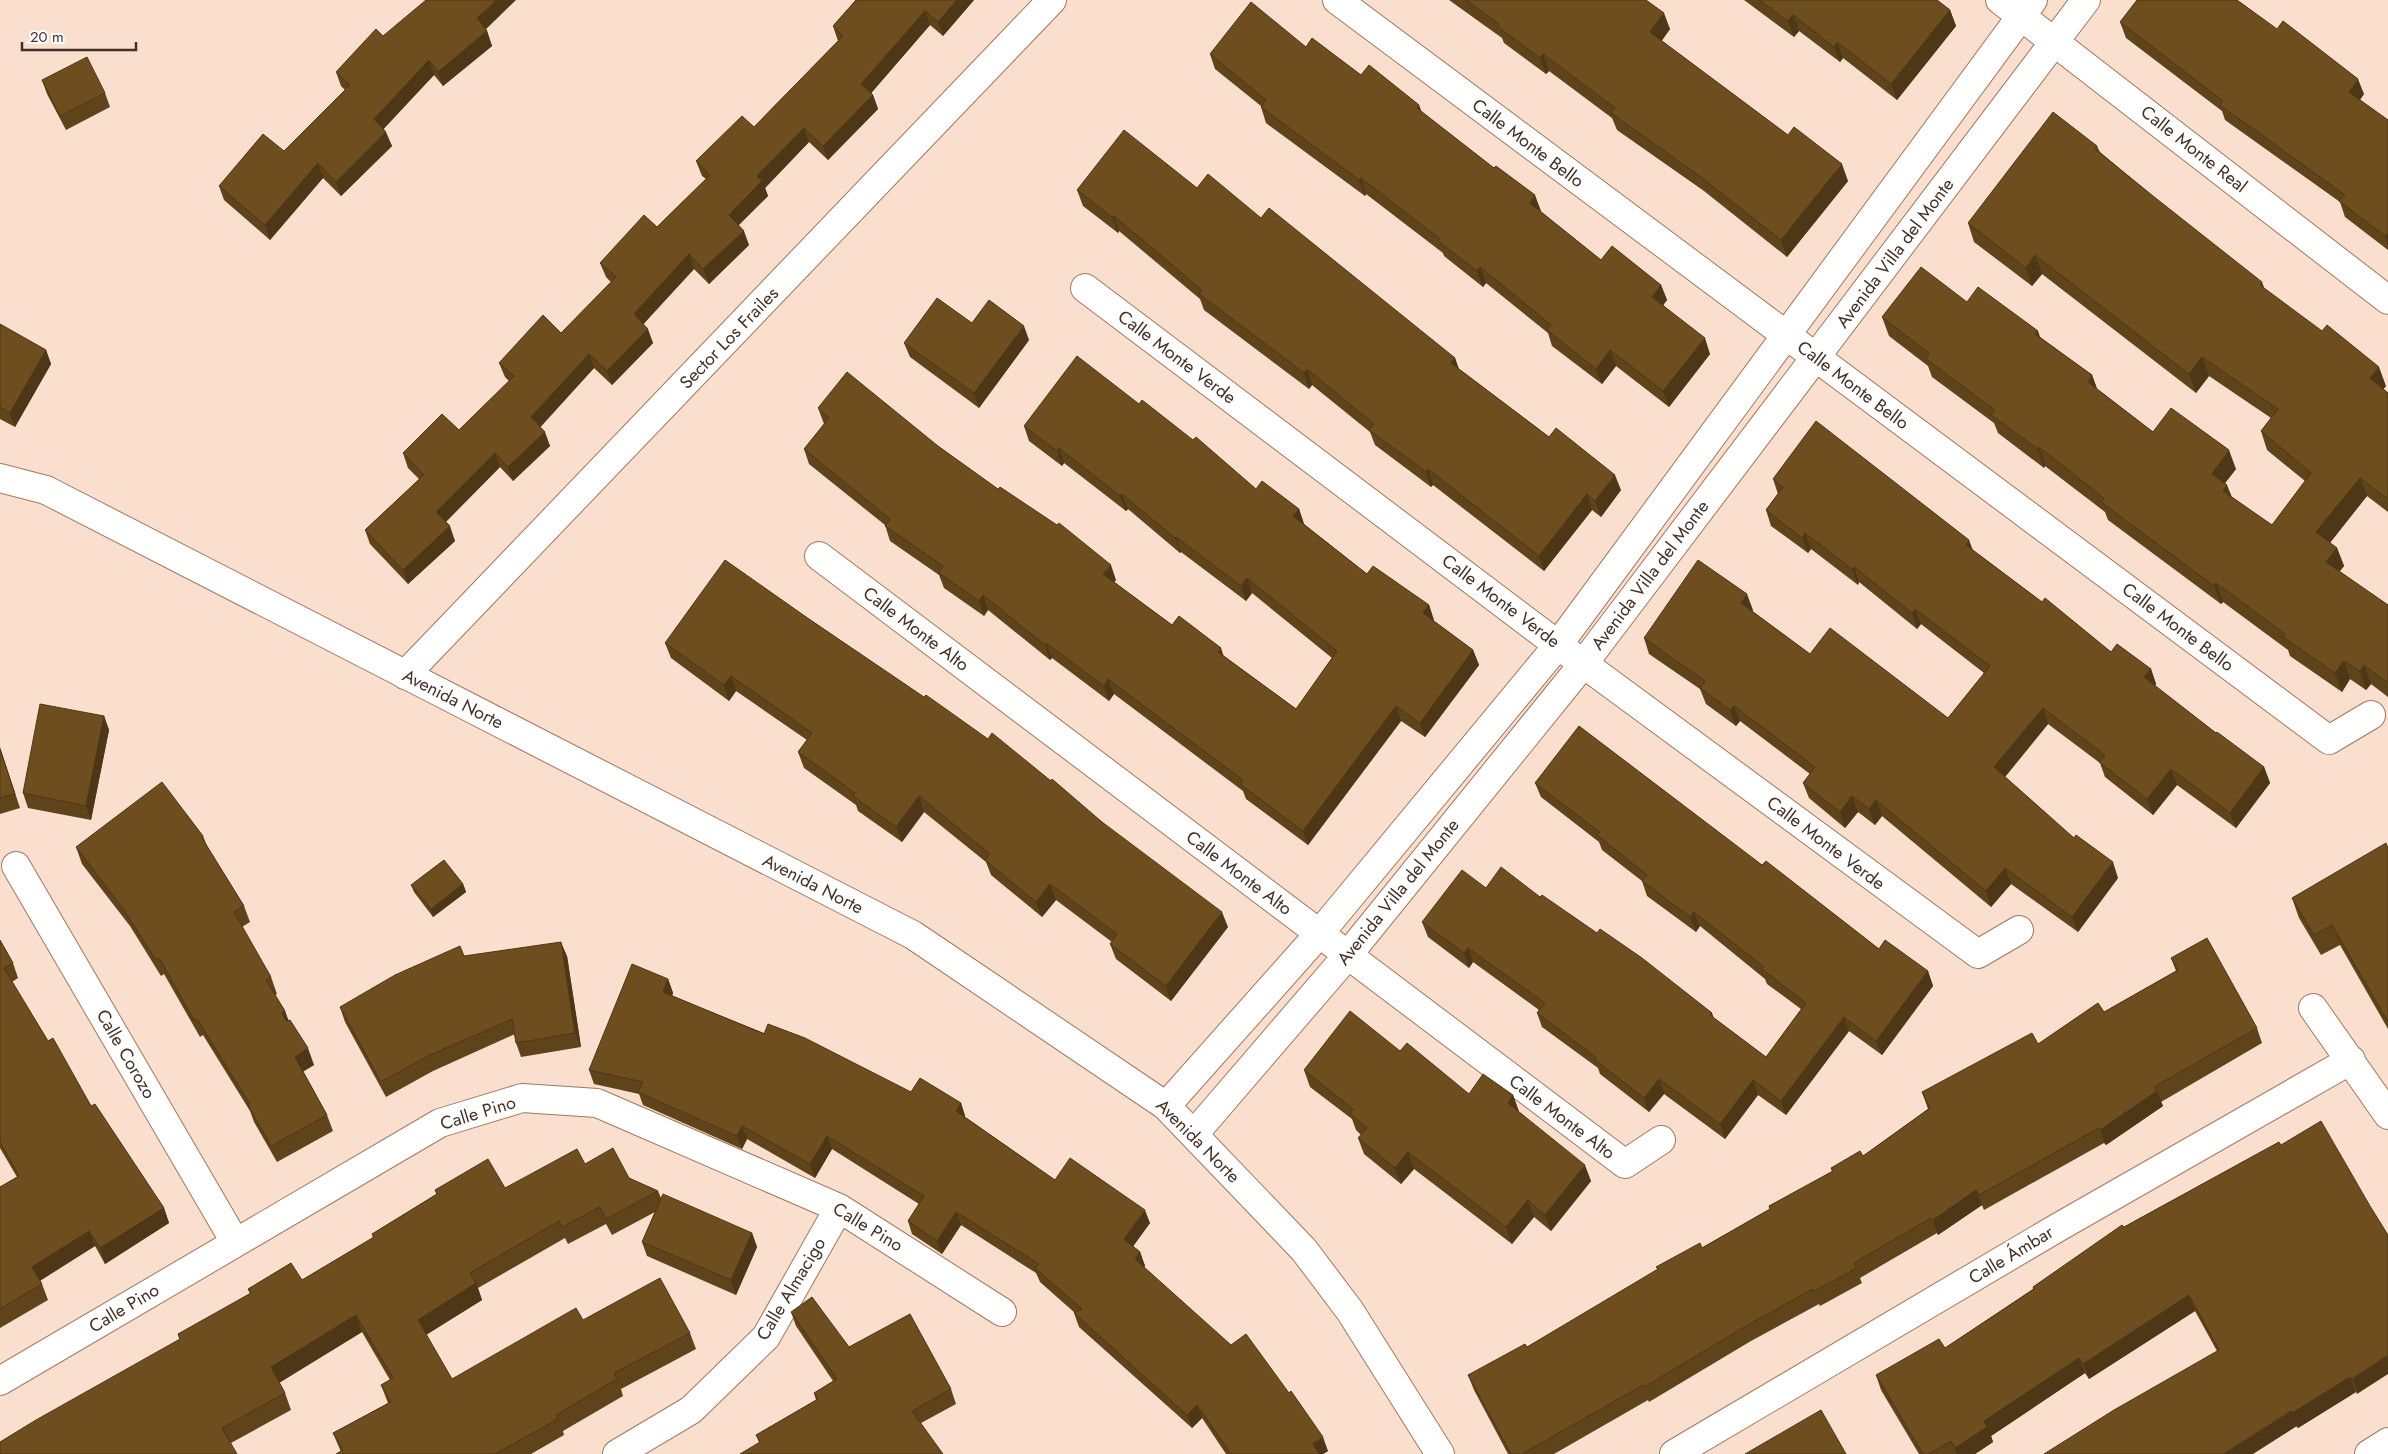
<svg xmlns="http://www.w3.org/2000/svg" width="2388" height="1454" viewBox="0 0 2388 1454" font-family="Jost,sans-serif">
	<rect width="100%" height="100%" fill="#fadece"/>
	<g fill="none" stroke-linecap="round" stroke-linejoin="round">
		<g stroke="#a0785f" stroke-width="30">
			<path id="street" d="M 1337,0 L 2329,740 L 2371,715
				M 2000,0 L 2388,300
				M 1085,288 L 1558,645 L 1978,954 L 2019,930
				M 0,478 L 46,490
				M 819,556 L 1625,1164 L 1661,1140
				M 405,675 L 1052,0
				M 16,866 L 235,1242
				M 2313,1008 L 2388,1115
				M 1166,1106 L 1319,934 L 1558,645 L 2033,0
				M 1194,1134 L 1347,956 L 1584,663 L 2086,0
				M 0,1381 L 440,1123 L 522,1098 L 597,1103 L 839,1208 L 1002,1312
				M 617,1454 L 691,1410 L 766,1337 L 839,1208
				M 1674,1454 L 2057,1228 L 2351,1060
				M 2369,1454 L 2388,1442"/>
		</g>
		<g stroke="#a0785f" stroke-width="30">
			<path id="secondary" d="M 46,490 L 913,935 L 1166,1106 L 1304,1250 L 1350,1311 L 1440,1454"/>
		</g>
		<use href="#street" stroke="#fff" stroke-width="28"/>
		<use href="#secondary" stroke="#fff" stroke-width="28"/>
	</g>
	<path fill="#5f431b" d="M 856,0 L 974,0 L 943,36 L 930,25 L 871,93 L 873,95 L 878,109 L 828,160 L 809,142 L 765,188 L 768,196 L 738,225 L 749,245 L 709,284 L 694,269 L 643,324 L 653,343 L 612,385 L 594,368 L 540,427 L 550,446 L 513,481 L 500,467 L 446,522 L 455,541 L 408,584 L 370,544 L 365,530 L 419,479 L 408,468 L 403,453 L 459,430 L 509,381 L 505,377 L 499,363 L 561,333 L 611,282 L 606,277 L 600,263 L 657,227 L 706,179 L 702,176 L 696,161 L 754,127 L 838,41 L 833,26 Z
		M 1449,0 L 1646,0 L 1670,29 L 1661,41 L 1848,181 L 1787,257 L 1704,191 L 1617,130 L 1612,118 L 1549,71 L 1546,74 L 1504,43 L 1502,38 Z
		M 1744,0 L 1937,0 L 1950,10 L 1956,26 L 1897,100 L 1843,58 L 1840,62 L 1799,31 L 1794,37 Z
		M 2120,22 L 2364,94 L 2360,100 L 2388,120 L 2388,250 L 2345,217 L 2340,202 L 2225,120 L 2222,111 L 2126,38 Z
		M 486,29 L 487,31 L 492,46 L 443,86 L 434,75 L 383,129 L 392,146 L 341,196 L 323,178 L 270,240 L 224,200 L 219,186 L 284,151 L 345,90 L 341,86 L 336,72 L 383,36 Z
		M 1306,47 L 1361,75 L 1422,112 L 1541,212 L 1601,260 L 1661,285 L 1667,300 L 1663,305 L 1710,354 L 1669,407 L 1616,366 L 1602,384 L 1552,346 L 1548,333 L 1486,283 L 1483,287 L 1444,256 L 1443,253 L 1366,194 L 1365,196 L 1266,123 L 1261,107 L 1261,106 L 1215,69 L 1210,54 Z
		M 42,80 L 105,93 L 110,107 L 66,130 L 47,94 Z
		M 2097,146 L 2100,152 L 2264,289 L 2386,386 L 2383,389 L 2388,393 L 2388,512 L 2367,496 L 2330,543 L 2337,548 L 2344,566 L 2339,572 L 2388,605 L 2388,697 L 2371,684 L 2366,690 L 2350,679 L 2342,692 L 2290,656 L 2288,650 L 2223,602 L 2221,604 L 2108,520 L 2105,512 L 2045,466 L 2044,468 L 1998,433 L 1994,423 L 1932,377 L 1928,366 L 1889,336 L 1882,317 L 1967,302 L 2040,337 L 2092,375 L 2097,389 L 2153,432 L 2236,469 L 2225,483 L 2232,497 L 2272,525 L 2305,481 L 2267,450 L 2261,431 L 2271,418 L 2209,376 L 2196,393 L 2042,274 L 2032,286 L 1974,242 L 1968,223 Z
		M 1197,188 L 1261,218 L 1455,358 L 1459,369 L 1549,437 L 1621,490 L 1601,517 L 1592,510 L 1544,571 L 1433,485 L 1431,487 L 1375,445 L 1370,432 L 1312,385 L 1309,389 L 1204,310 L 1200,299 L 1119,231 L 1118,233 L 1083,206 L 1077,190 Z
		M 972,323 L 1029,340 L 979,408 L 910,357 L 904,343 Z
		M 0,324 L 46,350 L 51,364 L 15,427 L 0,419 Z
		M 1139,404 L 1256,489 L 1299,509 L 1304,524 L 1367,574 L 1429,605 L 1434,621 L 1473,650 L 1479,665 L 1425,737 L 1401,721 L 1308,845 L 1246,799 L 1243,791 L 1114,694 L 1109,701 L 1052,658 L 1050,660 L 988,610 L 984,616 L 944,588 L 939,575 L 890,541 L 885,525 L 809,464 L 804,449 L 824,424 L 818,408 L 938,446 L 1116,580 L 1114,582 L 1172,625 L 1224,656 L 1296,709 L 1332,658 L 1252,593 L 1246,601 L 1181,552 L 1180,553 L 1128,509 L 1126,511 L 1064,463 L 1062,466 L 1029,441 L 1024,426 Z
		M 1773,479 L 1973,550 L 2042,602 L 2111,652 L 2151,669 L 2156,684 L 2155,686 L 2216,733 L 2264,767 L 2270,783 L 2236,828 L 2177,785 L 2153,815 L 2105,777 L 2100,763 L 2048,724 L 2005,777 L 2118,878 L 2078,932 L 2011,884 L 1991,907 L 1882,816 L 1875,825 L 1858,812 L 1845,828 L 1809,798 L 1803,783 L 1810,774 L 1740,721 L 1736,726 L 1706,704 L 1700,689 L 1649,654 L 1644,638 L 1753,610 L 1752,611 L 1810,654 L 1948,718 L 1984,673 L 1921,624 L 1917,629 L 1859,582 L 1858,585 L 1811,549 L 1808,553 L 1771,526 L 1766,510 L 1778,494 Z
		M 809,619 L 1102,822 L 1228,927 L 1171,1001 L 1116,959 L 1110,944 L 1112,942 L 1056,900 L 1042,917 L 991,875 L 986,862 L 924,812 L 902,842 L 858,811 L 856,805 L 804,768 L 798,752 L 807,740 L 736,691 L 729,701 L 671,658 L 665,643 Z
		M 104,716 L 109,730 L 91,820 L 28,808 L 23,793 Z
		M 0,747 L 20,808 L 0,814 Z
		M 1535,783 L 1762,865 L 1879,949 L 1928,971 L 1933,986 L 1882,1055 L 1849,1031 L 1786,1115 L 1758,1095 L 1725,1139 L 1664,1094 L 1649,1112 L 1600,1074 L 1598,1068 L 1542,1027 L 1537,1013 L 1539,1010 L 1473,962 L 1469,968 L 1428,937 L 1422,922 L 1486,888 L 1540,897 L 1712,1013 L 1714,1018 L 1766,1057 L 1801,1009 L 1767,984 L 1765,979 L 1700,926 L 1696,932 L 1647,896 L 1642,881 L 1602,850 L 1599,842 L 1541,797 Z
		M 203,836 L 207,846 L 244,906 L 250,922 L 242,927 L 271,977 L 277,994 L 275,995 L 285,1011 L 288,1020 L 314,1065 L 303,1071 L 327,1115 L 333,1131 L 277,1162 L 254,1122 L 250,1111 L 203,1035 L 200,1037 L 164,974 L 161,976 L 130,926 L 82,864 L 76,847 Z
		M 2388,848 L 2388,1029 L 2340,945 L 2321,955 L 2299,918 L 2292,898 Z
		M 463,884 L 466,892 L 433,917 L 414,892 L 411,885 Z
		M 0,940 L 13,963 L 18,978 L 12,982 L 48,1041 L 91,1106 L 164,1208 L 169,1223 L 105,1264 L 95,1246 L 40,1281 L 42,1284 L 48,1300 L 0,1328 L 0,1187 L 17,1177 L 0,1148 Z
		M 464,956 L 567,956 L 581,1047 L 521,1057 L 516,1043 L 515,1034 L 433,1071 L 386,1097 L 345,1022 L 340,1007 Z
		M 2171,958 L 2257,1028 L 2262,1043 L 2161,1102 L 2163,1106 L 2106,1145 L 2104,1143 L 1984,1210 L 1982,1205 L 1938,1235 L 1937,1233 L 1860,1278 L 1862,1283 L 1820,1306 L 1819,1304 L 1751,1341 L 1649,1402 L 1648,1400 L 1554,1454 L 1508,1454 L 1474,1390 L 1468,1375 L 1527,1347 L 1770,1209 L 1769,1206 L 1832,1172 L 1831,1168 L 1863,1156 L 1928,1109 L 1922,1092 L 2038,1044 L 2104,1012 L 2176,971 Z
		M 668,979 L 673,993 L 672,996 L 911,1092 L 961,1103 L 965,1116 L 965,1117 L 1055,1180 L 1150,1223 L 1133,1246 L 1140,1252 L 1145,1266 L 1144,1267 L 1328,1451 L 1323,1454 L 1226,1454 L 1202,1418 L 1192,1428 L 1079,1327 L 1074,1313 L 1075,1313 L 1040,1282 L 1036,1273 L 961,1225 L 942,1254 L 912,1234 L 908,1221 L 919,1204 L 832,1149 L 815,1178 L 747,1139 L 742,1149 L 643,1105 L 639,1094 L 594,1084 L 589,1070 Z
		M 1400,1051 L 1469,1094 L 1513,1095 L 1519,1112 L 1591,1181 L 1551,1231 L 1534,1217 L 1512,1244 L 1414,1169 L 1401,1184 L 1364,1154 L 1358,1138 L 1361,1135 L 1356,1130 L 1352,1119 L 1310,1087 L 1304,1070 Z
		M 2279,1142 L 2357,1394 L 2356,1392 L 2298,1428 L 2217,1351 L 2195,1311 L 2089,1379 L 2085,1373 L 1991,1436 L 1993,1442 L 1975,1454 L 1919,1454 L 1881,1390 L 1876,1375 L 1945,1348 L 2033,1289 L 2033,1287 L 2124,1227 Z
		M 585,1164 L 629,1178 L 658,1191 L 661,1198 L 752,1233 L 757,1247 L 736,1295 L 647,1256 L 642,1242 L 655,1212 L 612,1235 L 606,1224 L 568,1244 L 565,1238 L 478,1288 L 482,1300 L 426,1335 L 452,1379 L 583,1320 L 690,1333 L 696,1349 L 621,1389 L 623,1396 L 563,1431 L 564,1435 L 531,1454 L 336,1454 L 341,1452 L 333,1433 L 388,1403 L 381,1385 L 390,1380 L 362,1332 L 279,1383 L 285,1393 L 291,1410 L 231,1443 L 0,1454 L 180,1340 L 178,1334 L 250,1294 L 248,1289 L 302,1280 L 373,1238 L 372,1234 L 437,1194 L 435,1190 L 505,1188 Z
		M 791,1312 L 849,1347 L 951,1389 L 956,1404 L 921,1423 L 759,1442 L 756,1435 L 816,1400 L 814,1393 L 833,1381 L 796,1326 Z"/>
	<path fill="#4d3716" d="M 496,0 L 516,0 L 482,33 L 477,18 Z
		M 957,0 L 974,0 L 943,36 L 938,22 Z
		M 1950,10 L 1956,26 L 1897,100 L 1891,84 Z
		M 925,11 L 930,25 L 867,98 L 861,84 Z
		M 1664,13 L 1670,29 L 1656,49 L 1650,32 Z
		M 1793,15 L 1799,31 L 1794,37 L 1788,21 Z
		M 487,31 L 492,46 L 443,86 L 438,72 Z
		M 1837,42 L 1843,58 L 1840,62 L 1834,47 Z
		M 1543,54 L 1549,71 L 1546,74 L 1540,58 Z
		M 429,60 L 434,75 L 379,134 L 374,119 Z
		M 2358,79 L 2364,94 L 2354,107 L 2349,92 Z
		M 873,95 L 878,109 L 828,160 L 823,146 Z
		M 1419,105 L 1425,120 L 1417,108 Z
		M 804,128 L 809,142 L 765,188 L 768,196 L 734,230 L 729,215 L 757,176 Z
		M 386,132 L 392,146 L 341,196 L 336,182 Z
		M 318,163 L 323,178 L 270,240 L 265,225 Z
		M 1842,164 L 1848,181 L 1787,257 L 1781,240 Z
		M 1361,178 L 1366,194 L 1365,196 L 1359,180 Z
		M 1535,195 L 1541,211 L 1535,218 L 1530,203 Z
		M 1114,216 L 1119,231 L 1118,233 L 1112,217 Z
		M 744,231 L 749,245 L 709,284 L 703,269 Z
		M 2388,233 L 2388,244 L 2385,236 Z
		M 689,254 L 694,269 L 639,329 L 634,314 Z
		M 2035,255 L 2042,274 L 2032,286 L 2026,268 Z
		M 1480,267 L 1486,283 L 1483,287 L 1477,271 Z
		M 2262,282 L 2269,301 L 2260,285 Z
		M 1661,285 L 1667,300 L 1658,312 L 1652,297 Z
		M 1024,326 L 1029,340 L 979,408 L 974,393 Z
		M 648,329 L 653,343 L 612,385 L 607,371 Z
		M 2038,331 L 2044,349 L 2035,334 Z
		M 1705,338 L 1710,354 L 1669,407 L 1663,391 Z
		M 46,350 L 51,364 L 15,427 L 10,413 Z
		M 1610,350 L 1616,366 L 1602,384 L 1596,369 Z
		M 589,354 L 594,368 L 536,432 L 531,417 Z
		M 2202,357 L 2209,376 L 2196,393 L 2189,374 Z
		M 1455,358 L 1460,373 L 1451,363 Z
		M 2379,367 L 2386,386 L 2377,397 L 2370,378 Z
		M 1307,369 L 1312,385 L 1309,389 L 1304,373 Z
		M 2092,375 L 2099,394 L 2088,382 Z
		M 545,432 L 550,446 L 513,481 L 508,467 Z
		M 2039,447 L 2045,466 L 2044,468 L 2038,449 Z
		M 1059,448 L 1064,463 L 1062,466 L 1057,451 Z
		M 2229,450 L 2236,469 L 2218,492 L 2212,474 Z
		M 495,453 L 500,467 L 441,526 L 436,512 Z
		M 1428,469 L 1433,485 L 1431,487 L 1426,472 Z
		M 1615,475 L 1621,490 L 1601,517 L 1595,501 Z
		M 2360,478 L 2367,496 L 2323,551 L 2316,532 Z
		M 2227,485 L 2234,503 L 2223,491 Z
		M 1122,494 L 1128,509 L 1126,511 L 1120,496 Z
		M 1587,494 L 1592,510 L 1544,571 L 1539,556 Z
		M 1299,509 L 1304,524 L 1299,531 L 1293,516 Z
		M 450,526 L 455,541 L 408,584 L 403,570 Z
		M 1805,533 L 1811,549 L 1808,553 L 1802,538 Z
		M 1176,537 L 1181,552 L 1180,553 L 1175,538 Z
		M 1969,540 L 1975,556 L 1966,545 Z
		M 2337,548 L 2344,566 L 2332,581 L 2326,562 Z
		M 1111,565 L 1116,580 L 1108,589 L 1103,574 Z
		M 1854,567 L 1859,582 L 1858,585 L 1852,569 Z
		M 1247,578 L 1252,593 L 1246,601 L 1241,586 Z
		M 2216,583 L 2223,602 L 2221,604 L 2214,586 Z
		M 1747,594 L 1753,610 L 1747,619 L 1741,603 Z
		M 983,595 L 988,610 L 984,616 L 979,601 Z
		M 1429,605 L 1434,620 L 1429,628 L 1423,613 Z
		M 1915,609 L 1921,624 L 1917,629 L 1912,613 Z
		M 1046,643 L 1052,658 L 1050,660 L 1045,645 Z
		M 1221,648 L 1226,663 L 1218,652 Z
		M 1473,650 L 1479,665 L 1425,737 L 1420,723 Z
		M 2344,661 L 2350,679 L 2342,692 L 2335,673 Z
		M 2364,665 L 2371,684 L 2366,690 L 2360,671 Z
		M 2151,669 L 2156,684 L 2150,692 L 2144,677 Z
		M 731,676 L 736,691 L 729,701 L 724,685 Z
		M 1108,679 L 1114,694 L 1109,701 L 1104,686 Z
		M 1396,706 L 1401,721 L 1308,845 L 1303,831 Z
		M 1734,706 L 1740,721 L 1736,726 L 1730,710 Z
		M 2043,708 L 2048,724 L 2000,783 L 1994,767 Z
		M 104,716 L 109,730 L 91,820 L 86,806 Z
		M 2264,767 L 2270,783 L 2236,828 L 2230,813 Z
		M 2171,769 L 2177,785 L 2153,815 L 2147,799 Z
		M 919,796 L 924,812 L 902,842 L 896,827 Z
		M 1852,796 L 1858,812 L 1845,828 L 1840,812 Z
		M 1876,800 L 1882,816 L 1875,825 L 1869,809 Z
		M 2113,862 L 2118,878 L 2078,932 L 2072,917 Z
		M 2005,868 L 2011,884 L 1991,907 L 1986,891 Z
		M 463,884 L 466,892 L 433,917 L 431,909 Z
		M 1050,884 L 1056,900 L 1042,917 L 1036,902 Z
		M 1222,912 L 1228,927 L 1171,1001 L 1166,986 Z
		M 1694,912 L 1700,926 L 1696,932 L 1690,917 Z
		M 561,942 L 567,956 L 581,1047 L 575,1033 Z
		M 1468,948 L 1473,962 L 1469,968 L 1464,953 Z
		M 1928,971 L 1933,986 L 1882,1055 L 1876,1041 Z
		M 668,979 L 673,993 L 668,1006 L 663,992 Z
		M 285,1011 L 291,1027 L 288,1030 L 282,1013 Z
		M 1844,1017 L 1849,1031 L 1786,1115 L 1781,1101 Z
		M 308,1048 L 314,1065 L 301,1073 L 295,1057 Z
		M 1659,1079 L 1664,1094 L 1649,1112 L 1644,1098 Z
		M 1753,1080 L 1758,1095 L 1725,1139 L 1720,1124 Z
		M 2157,1091 L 2163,1106 L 2106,1145 L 2100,1130 Z
		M 1513,1095 L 1519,1112 L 1514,1120 L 1508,1103 Z
		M 961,1103 L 965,1116 L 960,1124 L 956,1111 Z
		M 742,1126 L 747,1139 L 742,1149 L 737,1136 Z
		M 827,1136 L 832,1149 L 815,1178 L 810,1164 Z
		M 1408,1152 L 1414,1169 L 1401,1184 L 1395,1168 Z
		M 1585,1165 L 1591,1181 L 1551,1231 L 1545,1215 Z
		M 1976,1190 L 1982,1205 L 1938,1235 L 1933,1220 Z
		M 1528,1200 L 1534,1217 L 1512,1244 L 1506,1227 Z
		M 164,1208 L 169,1223 L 105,1264 L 100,1248 Z
		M 1145,1210 L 1150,1223 L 1129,1252 L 1124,1239 Z
		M 956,1212 L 961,1225 L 942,1254 L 937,1241 Z
		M 89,1231 L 95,1246 L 37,1282 L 32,1267 Z
		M 752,1233 L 757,1247 L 736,1295 L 731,1280 Z
		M 1140,1252 L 1145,1266 L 1140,1272 L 1135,1259 Z
		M 476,1283 L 482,1300 L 424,1336 L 418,1320 Z
		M 2189,1295 L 2195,1311 L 2089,1379 L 2083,1364 Z
		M 356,1315 L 362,1332 L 277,1384 L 271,1367 Z
		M 2388,1355 L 2388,1374 L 2357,1394 L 2352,1379 Z
		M 2079,1358 L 2085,1373 L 1991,1436 L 1993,1442 L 1975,1454 L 1957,1454 L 1955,1448 L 1984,1421 Z
		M 2350,1377 L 2356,1392 L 2298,1428 L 2292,1413 Z
		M 1197,1405 L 1202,1418 L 1192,1428 L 1187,1415 Z
		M 2291,1411 L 2297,1426 L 2253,1454 L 2223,1454 Z
		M 1323,1437 L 1328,1451 L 1323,1454 L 1316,1454 L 1313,1444 Z"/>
	<path fill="#6e4e1f" stroke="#4d3716" d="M 426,0 L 496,0 L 477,18 L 487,31 L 438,72 L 429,60 L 374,119 L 386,132 L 336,182 L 318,163 L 265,225 L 219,186 L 263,134 L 284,151 L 350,85 L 336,72 L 376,29 L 383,36 Z
		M 856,0 L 957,0 L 938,22 L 925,11 L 861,84 L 873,95 L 823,146 L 804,128 L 757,176 L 762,181 L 729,215 L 744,231 L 703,269 L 689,254 L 634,314 L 648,329 L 607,371 L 589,354 L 531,417 L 545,432 L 508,467 L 495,453 L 436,512 L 450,526 L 403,570 L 365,530 L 424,475 L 403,453 L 442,414 L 459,430 L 514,376 L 499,363 L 543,315 L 561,333 L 616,277 L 600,263 L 644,215 L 657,227 L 710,175 L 696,161 L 742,116 L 754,127 L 843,36 L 833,26 Z
		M 1466,0 L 1646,0 L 1664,13 L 1650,32 L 1788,135 L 1794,127 L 1842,164 L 1781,240 L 1698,175 L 1611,113 L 1615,108 L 1543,54 L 1540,58 L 1498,27 L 1499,24 Z
		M 1759,0 L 1937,0 L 1950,10 L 1891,84 L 1837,42 L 1834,47 L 1793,15 L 1788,21 Z
		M 2137,0 L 2237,0 L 2277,29 L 2283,21 L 2358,79 L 2349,92 L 2388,120 L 2388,233 L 2385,236 L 2339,201 L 2345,195 L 2220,105 L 2223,101 L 2120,22 Z
		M 1251,2 L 1306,47 L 1312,38 L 1361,75 L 1369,65 L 1419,105 L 1417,108 L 1494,168 L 1496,166 L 1535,195 L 1530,203 L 1601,260 L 1612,246 L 1661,285 L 1652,297 L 1705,338 L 1663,391 L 1610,350 L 1596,369 L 1547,330 L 1551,325 L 1480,267 L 1477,271 L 1438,241 L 1440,239 L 1361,178 L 1359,180 L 1261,107 L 1266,100 L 1210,54 Z
		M 87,57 L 105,93 L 60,116 L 42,80 Z
		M 2053,112 L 2097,146 L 2095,149 L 2153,196 L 2262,282 L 2260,285 L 2322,331 L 2327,325 L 2379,367 L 2370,378 L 2388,393 L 2388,499 L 2360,478 L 2316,532 L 2337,548 L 2326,562 L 2388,605 L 2388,683 L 2364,665 L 2360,671 L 2344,661 L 2335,673 L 2283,637 L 2285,634 L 2216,583 L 2214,586 L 2101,502 L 2104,498 L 2039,447 L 2038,449 L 1991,415 L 1995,410 L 1925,358 L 1929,353 L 1882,317 L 1921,267 L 1967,302 L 1978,287 L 2038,331 L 2035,334 L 2092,375 L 2088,382 L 2153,432 L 2171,408 L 2229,450 L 2212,474 L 2227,485 L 2223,491 L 2272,525 L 2311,473 L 2261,431 L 2278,409 L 2202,357 L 2189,374 L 2035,255 L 2026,268 L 1968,223 Z
		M 1124,130 L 1197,188 L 1208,174 L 1261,218 L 1269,208 L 1455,358 L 1451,363 L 1549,437 L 1556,428 L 1615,475 L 1595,501 L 1587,494 L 1539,556 L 1428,469 L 1426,472 L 1369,430 L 1374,424 L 1307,369 L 1304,373 L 1199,294 L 1202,290 L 1114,216 L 1112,217 L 1077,190 Z
		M 937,298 L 972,323 L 989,300 L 1024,326 L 974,393 L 904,343 Z
		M 0,324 L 46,350 L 10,413 L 0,407 Z
		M 1077,356 L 1139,404 L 1142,400 L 1193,440 L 1196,437 L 1256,489 L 1262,481 L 1299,509 L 1293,516 L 1367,574 L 1373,566 L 1429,605 L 1423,613 L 1473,650 L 1420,723 L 1396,706 L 1303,831 L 1240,784 L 1243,780 L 1108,679 L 1104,686 L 1046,643 L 1045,645 L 983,595 L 979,601 L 939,573 L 943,566 L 885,526 L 890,519 L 804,449 L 829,418 L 818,408 L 847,372 L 938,446 L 998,489 L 1000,487 L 1057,525 L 1059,523 L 1111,565 L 1103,574 L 1172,625 L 1179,616 L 1221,648 L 1218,652 L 1296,709 L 1337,651 L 1247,578 L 1241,586 L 1176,537 L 1175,538 L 1122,494 L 1120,496 L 1059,448 L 1057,451 L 1024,426 Z
		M 1816,421 L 1969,540 L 1966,545 L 2042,602 L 2045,598 L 2111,652 L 2117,644 L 2151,669 L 2144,677 L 2216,733 L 2217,732 L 2264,767 L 2230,813 L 2171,769 L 2147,799 L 2099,762 L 2105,755 L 2043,708 L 1994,767 L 2074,838 L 2076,835 L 2113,862 L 2072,917 L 2005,868 L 1986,891 L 1876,800 L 1869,809 L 1852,796 L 1840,812 L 1803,783 L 1815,767 L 1734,706 L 1730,710 L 1700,688 L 1705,681 L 1644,638 L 1698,560 L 1747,594 L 1741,603 L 1810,654 L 1830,628 L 1948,718 L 1990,666 L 1915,609 L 1912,613 L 1854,567 L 1852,569 L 1805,533 L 1802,538 L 1766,510 L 1783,487 L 1773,479 Z
		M 725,560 L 809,619 L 924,697 L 926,695 L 988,739 L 992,733 L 1051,781 L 1052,779 L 1102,822 L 1222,912 L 1166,986 L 1110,944 L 1117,934 L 1050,884 L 1036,902 L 985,860 L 990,854 L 919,796 L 896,827 L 853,796 L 855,793 L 798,752 L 812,733 L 731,676 L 724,685 L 665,643 Z
		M 40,704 L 104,716 L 86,806 L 23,793 Z
		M 1579,726 L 1762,865 L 1766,861 L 1879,949 L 1885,940 L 1928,971 L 1876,1041 L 1844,1017 L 1781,1101 L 1753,1080 L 1720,1124 L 1659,1079 L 1644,1098 L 1594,1059 L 1596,1057 L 1537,1013 L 1545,1003 L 1468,948 L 1464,953 L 1422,922 L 1462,870 L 1486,888 L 1501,867 L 1540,897 L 1542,895 L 1597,933 L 1600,929 L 1642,958 L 1712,1013 L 1710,1015 L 1766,1057 L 1806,1003 L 1762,969 L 1764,967 L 1694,912 L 1690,917 L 1642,881 L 1647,875 L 1597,835 L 1600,832 L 1535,783 Z
		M 0,749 L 15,794 L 0,798 Z
		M 162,782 L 203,836 L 202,838 L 244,906 L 234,912 L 271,977 L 266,980 L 285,1011 L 282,1013 L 286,1021 L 290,1020 L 308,1048 L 295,1057 L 327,1115 L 271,1146 L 248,1105 L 250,1104 L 197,1019 L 194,1020 L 159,958 L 156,960 L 124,910 L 76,847 Z
		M 2386,843 L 2388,848 L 2388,1022 L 2332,925 L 2314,935 L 2292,898 Z
		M 444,860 L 463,884 L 431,909 L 411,885 Z
		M 2207,938 L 2257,1028 L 2154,1087 L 2157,1091 L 2100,1130 L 2099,1128 L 1979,1195 L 1976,1190 L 1933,1220 L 1931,1218 L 1854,1263 L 1857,1268 L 1814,1291 L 1813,1289 L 1746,1326 L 1644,1387 L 1643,1385 L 1522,1454 L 1511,1454 L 1468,1375 L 1525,1344 L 1527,1347 L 1658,1269 L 1656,1267 L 1700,1243 L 1702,1248 L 1770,1209 L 1769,1206 L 1833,1171 L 1831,1168 L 1860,1151 L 1863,1156 L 1930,1108 L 1922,1092 L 2032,1033 L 2038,1044 L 2098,1003 L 2104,1012 L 2178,970 L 2171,958 Z
		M 0,940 L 13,963 L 4,968 L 48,1041 L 53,1038 L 91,1106 L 95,1104 L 164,1208 L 100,1248 L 89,1231 L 32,1267 L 42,1284 L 0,1309 L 0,1187 L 19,1176 L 0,1142 Z
		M 561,942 L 575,1033 L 516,1043 L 512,1019 L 428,1056 L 381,1082 L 340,1007 L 395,975 L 460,946 L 464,956 Z
		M 632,964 L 668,979 L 663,992 L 764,1034 L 768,1024 L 805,1038 L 911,1092 L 920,1078 L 961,1103 L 956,1111 L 1055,1180 L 1070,1158 L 1145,1210 L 1124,1239 L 1140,1252 L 1135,1259 L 1231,1345 L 1246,1334 L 1289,1393 L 1291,1391 L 1323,1437 L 1313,1444 L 1319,1454 L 1231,1454 L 1197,1405 L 1187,1415 L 1074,1313 L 1082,1309 L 1035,1268 L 1039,1264 L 956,1212 L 937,1241 L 908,1221 L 924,1196 L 827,1136 L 810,1164 L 742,1126 L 737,1136 L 638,1092 L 643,1082 L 589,1070 Z
		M 1350,1011 L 1400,1051 L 1407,1043 L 1469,1094 L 1483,1074 L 1513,1095 L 1508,1103 L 1585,1165 L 1545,1215 L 1528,1200 L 1506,1227 L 1408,1152 L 1395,1168 L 1358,1138 L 1367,1128 L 1350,1114 L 1353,1109 L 1304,1070 Z
		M 2321,1121 L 2370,1206 L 2388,1235 L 2388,1355 L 2352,1379 L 2350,1377 L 2292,1413 L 2291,1411 L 2223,1454 L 2044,1454 L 2114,1410 L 2219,1350 L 2189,1295 L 2083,1364 L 2079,1358 L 1984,1421 L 1987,1427 L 1955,1448 L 1951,1441 L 1929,1454 L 1923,1454 L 1876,1375 L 1939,1339 L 1945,1348 L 2034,1289 L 2033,1287 L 2122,1225 L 2124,1227 L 2279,1142 L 2281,1145 Z
		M 613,1148 L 629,1178 L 658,1191 L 606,1219 L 600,1207 L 562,1227 L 559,1221 L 470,1273 L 476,1283 L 418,1320 L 452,1379 L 576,1308 L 583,1320 L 660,1278 L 690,1333 L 614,1373 L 617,1379 L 556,1415 L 558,1419 L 495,1454 L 336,1454 L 343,1450 L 333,1433 L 391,1402 L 381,1385 L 393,1378 L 356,1315 L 271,1367 L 285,1393 L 222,1428 L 237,1454 L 0,1454 L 0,1442 L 36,1420 L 180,1339 L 178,1334 L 251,1293 L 248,1289 L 291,1263 L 302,1280 L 374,1237 L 372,1234 L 437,1194 L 435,1190 L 488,1159 L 505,1188 L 577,1149 L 585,1164 Z
		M 663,1194 L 752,1233 L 731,1280 L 642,1242 Z
		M 812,1297 L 849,1347 L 910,1314 L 951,1389 L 912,1411 L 943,1454 L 740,1454 L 760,1442 L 756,1435 L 818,1399 L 814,1393 L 837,1379 L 791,1312 Z
		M 1821,1410 L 1846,1454 L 1745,1454 Z"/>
	<g text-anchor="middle" stroke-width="5" stroke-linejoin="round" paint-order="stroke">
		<g font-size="18" fill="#433127" stroke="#fff">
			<text transform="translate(1528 143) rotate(37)" y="6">Calle Monte Bello</text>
			<text transform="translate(2194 149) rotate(38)" y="6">Calle Monte Real</text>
			<text transform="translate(1895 253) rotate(-53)" y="6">Avenida Villa del Monte</text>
			<text transform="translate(729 338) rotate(-46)" y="6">Sector Los Frailes</text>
			<text transform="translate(1177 357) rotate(37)" y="6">Calle Monte Verde</text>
			<text transform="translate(1853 385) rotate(37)" y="6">Calle Monte Bello</text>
			<text transform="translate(1650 575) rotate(-53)" y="6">Avenida Villa del Monte</text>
			<text transform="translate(1501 601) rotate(37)" y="6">Calle Monte Verde</text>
			<text transform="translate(2178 627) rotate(37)" y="6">Calle Monte Bello</text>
			<text transform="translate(916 629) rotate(37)" y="6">Calle Monte Alto</text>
			<text transform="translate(453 699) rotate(27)" y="6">Avenida Norte</text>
			<text transform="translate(1826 843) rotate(37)" y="6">Calle Monte Verde</text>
			<text transform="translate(1239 873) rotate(37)" y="6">Calle Monte Alto</text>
			<text transform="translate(813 884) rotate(27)" y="6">Avenida Norte</text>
			<text transform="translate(1398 892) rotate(-51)" y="6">Avenida Villa del Monte</text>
			<text transform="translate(126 1054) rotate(60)" y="6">Calle Corozo</text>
			<text transform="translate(478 1113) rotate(-17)" y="6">Calle Pino</text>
			<text transform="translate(1562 1117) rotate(37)" y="6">Calle Monte Alto</text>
			<text transform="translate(1198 1141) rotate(45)" y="6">Avenida Norte</text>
			<text transform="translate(868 1227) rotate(31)" y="6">Calle Pino</text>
			<text transform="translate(2011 1255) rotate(-31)" y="6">Calle Ámbar</text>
			<text transform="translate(791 1289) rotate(-59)" y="6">Calle Almacigo</text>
			<text transform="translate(124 1308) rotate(-31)" y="6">Calle Pino</text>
		</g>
	</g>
	<path d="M22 42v8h114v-8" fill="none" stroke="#433127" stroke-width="2.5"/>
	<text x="30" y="42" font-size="15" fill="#433127" stroke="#ffffff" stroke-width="4" paint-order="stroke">20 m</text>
</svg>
